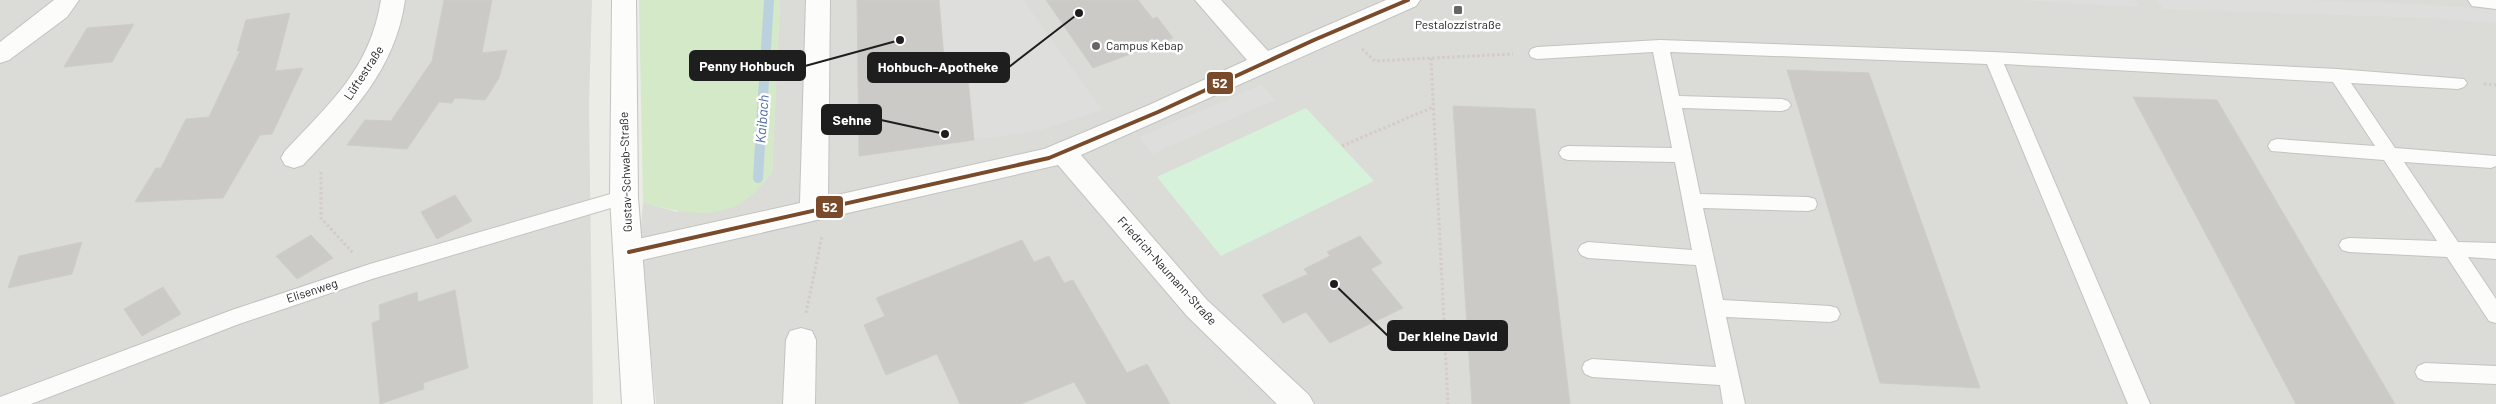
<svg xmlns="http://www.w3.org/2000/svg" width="2496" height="404" viewBox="0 0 2496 404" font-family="Barlow,sans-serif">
	<rect width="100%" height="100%" fill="#ecece7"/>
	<path fill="#dbdbd8" d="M 0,0 L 592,0 L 589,105 L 593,404 L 0,404 Z
		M 780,0 L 2496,0 L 2496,404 L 656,404 L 640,240 L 643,202 L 677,212 L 772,173 Z"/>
	<path fill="#d3e9c7" d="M 639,0 L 780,0 L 772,173 C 765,181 759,189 751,196 C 720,222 678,213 643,202 Z"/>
	<path fill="#d6f2db" d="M 1306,108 L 1374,181 L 1221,256 L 1157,177 Z"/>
	<path fill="#dededc" d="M 939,0 L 1023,0 L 1102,110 L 1041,130 L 974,140 L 968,79 L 946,82 Z
		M 2018,0 L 2135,0 L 2139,7 Z
		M 2157,0 L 2303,0 L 2417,4 L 2496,10 L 2496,23 L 2429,18 L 2163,9 Z
		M 1261,85 L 1275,100 L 1152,154 L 1139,137 Z"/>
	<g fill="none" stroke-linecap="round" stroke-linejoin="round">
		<path stroke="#bcd1de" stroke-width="10" d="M 758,178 L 769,0"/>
	</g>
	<path fill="#cbcac6" stroke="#cfcdc8" d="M 444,0 L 492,0 L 482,53 L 507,50 L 499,78 L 485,100 L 455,98 L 452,103 L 439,102 L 407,149 L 347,145 L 365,120 L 391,121 L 432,61 Z
		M 857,0 L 939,0 L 946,82 L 968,79 L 974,140 L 859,156 Z
		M 1046,0 L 1138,0 L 1153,19 L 1157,17 L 1173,38 L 1093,68 Z
		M 290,13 L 275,71 L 303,68 L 272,134 L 260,135 L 223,198 L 135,202 L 156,168 L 161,168 L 186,119 L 209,117 L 240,51 L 237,51 L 246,20 Z
		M 134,24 L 112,62 L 64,67 L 87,28 Z
		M 1787,70 L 1869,73 L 1980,388 L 1880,383 Z
		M 2133,97 L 2217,100 L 2395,404 L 2296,404 Z
		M 1453,106 L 1535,109 L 1570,404 L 1472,404 Z
		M 455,195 L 472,221 L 437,239 L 421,212 Z
		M 311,235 L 333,258 L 297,279 L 276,256 Z
		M 1360,236 L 1382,263 L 1371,269 L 1403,308 L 1330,343 L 1306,312 L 1283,323 L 1262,295 L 1308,274 L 1304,269 L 1330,256 L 1327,252 Z
		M 1022,240 L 1034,262 L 1049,256 L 1064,283 L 1073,280 L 1127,373 L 1147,364 L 1170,404 L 1087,404 L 1074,382 L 1021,404 L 960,404 L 937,354 L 886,375 L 864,325 L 885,316 L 876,298 Z
		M 82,242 L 72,274 L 8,288 L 19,256 Z
		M 163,287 L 181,314 L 142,336 L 124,309 Z
		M 455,290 L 468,368 L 423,383 L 424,389 L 380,404 L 372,323 L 380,320 L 379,305 L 417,292 L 418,302 Z"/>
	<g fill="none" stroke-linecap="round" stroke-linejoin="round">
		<g stroke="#c3c3c1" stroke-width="2">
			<path id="service" d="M 1660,40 L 1993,52 L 2337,69 L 2464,79 L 2467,83 L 2464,87 L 2458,89 L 2351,83 L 2395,148 L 2496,156 L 2496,166 L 2491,168 L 2404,162 L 2458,242 L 2496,243 L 2496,259 L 2468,257 L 2496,299 L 2496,323 L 2489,321 L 2447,257 L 2349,252 L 2342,250 L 2339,245 L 2342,240 L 2349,238 L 2437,241 L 2384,160 L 2271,151 L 2268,146 L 2271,141 L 2277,139 L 2375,146 L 2333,82 L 2004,64 L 2150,404 L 2128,404 L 1987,64 L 1670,52 L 1679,96 L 1782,99 L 1788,101 L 1791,105 L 1788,109 L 1782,111 L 1682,108 L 1700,194 L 1808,197 L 1815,199 L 1817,204 L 1815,209 L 1808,211 L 1703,208 L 1723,300 L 1830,306 L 1837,308 L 1840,314 L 1837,320 L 1830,322 L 1726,317 L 1745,404 L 1723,404 L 1720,385 L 1592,377 L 1585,374 L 1582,368 L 1585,362 L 1592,359 L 1716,367 L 1696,265 L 1588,258 L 1581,255 L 1578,250 L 1581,245 L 1588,242 L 1692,250 L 1675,162 L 1568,160 L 1562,158 L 1559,153 L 1562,148 L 1568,146 L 1672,148 L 1653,52 L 1537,59 L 1531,57 L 1529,53 L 1531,49 L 1537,47 Z
				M 624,190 L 631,192 L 633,197 L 631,202 L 372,279 L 239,324 L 31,404 L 0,404 L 0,397 L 232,310 L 370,264 Z
				M 2425,363 L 2496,366 L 2496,384 L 2425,381 L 2418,378 L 2415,372 L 2418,366 Z"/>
		</g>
		<g stroke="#c3c3c1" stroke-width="2">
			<path id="minor" d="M 54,0 L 79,0 L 67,17 L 9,60 L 0,63 L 0,42 Z
				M 381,0 L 405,0 C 395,71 350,115 303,165 L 294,168 L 285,165 L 281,158 L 285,151 C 330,103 370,69 381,0 Z
				M 806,0 L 830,0 L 828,197 L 1044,149 L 1149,105 L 1247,60 L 1195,0 L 1221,0 L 1268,51 L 1386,0 L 1420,0 L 1416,6 L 1081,155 L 1207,300 L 1309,395 L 1314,404 L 1277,404 L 1187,316 L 1058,165 L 629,263 L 619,260 L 615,252 L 619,244 L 629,241 L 800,203 Z
				M 2468,0 L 2496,0 L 2496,9 L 2472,6 Z
				M 801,328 L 812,331 L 816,340 L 815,404 L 783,404 L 786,340 L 790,331 Z"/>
		</g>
		<g stroke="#c3c3c1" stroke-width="2">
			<path id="tertiary" d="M 612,0 L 636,0 L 638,197 L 654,404 L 622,404 L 610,197 Z"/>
		</g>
		<path stroke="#d5cbc7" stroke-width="3" stroke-dasharray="2.5 2.5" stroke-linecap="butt" d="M 1362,49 L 1375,61 L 1513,54
			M 1431,58 L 1448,404
			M 2484,84 L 2496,85
			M 1342,146 L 1433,107
			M 321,172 L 321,218 L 353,253
			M 806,313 L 822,236"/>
		<use href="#service" fill="#fcfcfb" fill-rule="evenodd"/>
		<use href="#minor" fill="#fcfcfb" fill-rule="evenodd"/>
		<use href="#tertiary" fill="#fcfcfb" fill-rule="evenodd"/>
		<g stroke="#fff" stroke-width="8">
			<path id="bus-1" d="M 629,252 L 1049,158 L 1158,112 L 1314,40 L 1408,0"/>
		</g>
		<use href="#bus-1" stroke="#7a4b2a" stroke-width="4"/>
	</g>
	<g fill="#666664" stroke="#fff" stroke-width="2">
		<rect x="1453" y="5" width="10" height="10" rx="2.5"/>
		<circle cx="1096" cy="46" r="5"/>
	</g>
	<g text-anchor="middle" stroke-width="5" stroke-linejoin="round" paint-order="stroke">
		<g font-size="12" fill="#1e1e1e" stroke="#fff">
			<text x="1458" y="29">Pestalozzistraße</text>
			<text x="1106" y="50" text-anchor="start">Campus Kebap</text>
		</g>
		<g font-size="12" fill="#1e1e1e" stroke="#fff">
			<text transform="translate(364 73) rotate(-57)" y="4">Lüftestraße</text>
			<text transform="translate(626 172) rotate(-92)" y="4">Gustav-Schwab-Straße</text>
			<text transform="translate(1167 271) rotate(48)" y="4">Friedrich-Naumann-Straße</text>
			<text transform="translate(312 291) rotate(-18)" y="4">Elisenweg</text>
		</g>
		<g font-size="14" font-style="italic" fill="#506da8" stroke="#fff">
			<text transform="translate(762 119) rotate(-86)" y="5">Kaibach</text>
		</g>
	</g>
	<path fill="none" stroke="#1e1e1e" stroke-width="2" d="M900 40L805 66M1079 13L1009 67M945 134L881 120M1334 284L1388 336"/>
	<g fill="#1e1e1e" stroke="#fff" stroke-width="2">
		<circle cx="900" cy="40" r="5"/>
		<circle cx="1079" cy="13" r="5"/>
		<circle cx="945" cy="134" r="5"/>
		<circle cx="1334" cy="284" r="5"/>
	</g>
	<g fill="#1e1e1e" stroke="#1e1e1e" stroke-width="2">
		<rect x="690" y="51" width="115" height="29" rx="5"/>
		<rect x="868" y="53" width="141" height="29" rx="5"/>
		<rect x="822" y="105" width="59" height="29" rx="5"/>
		<rect x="1388" y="321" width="119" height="29" rx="5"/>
	</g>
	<g font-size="14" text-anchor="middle" font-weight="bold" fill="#fff">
		<text x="747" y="71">Penny Hohbuch</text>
		<text x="938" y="72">Hohbuch-Apotheke</text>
		<text x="852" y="125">Sehne</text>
		<text x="1448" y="341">Der kleine David</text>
	</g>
	<g stroke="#fff" stroke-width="2">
		<rect x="1206" y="71" width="28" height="24" rx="5" fill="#7a4b2a"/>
		<rect x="815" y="195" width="29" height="24" rx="5" fill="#7a4b2a"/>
	</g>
	<g font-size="14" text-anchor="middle" font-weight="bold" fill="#fff">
		<text x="1220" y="88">52</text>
		<text x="830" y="212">52</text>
	</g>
</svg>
